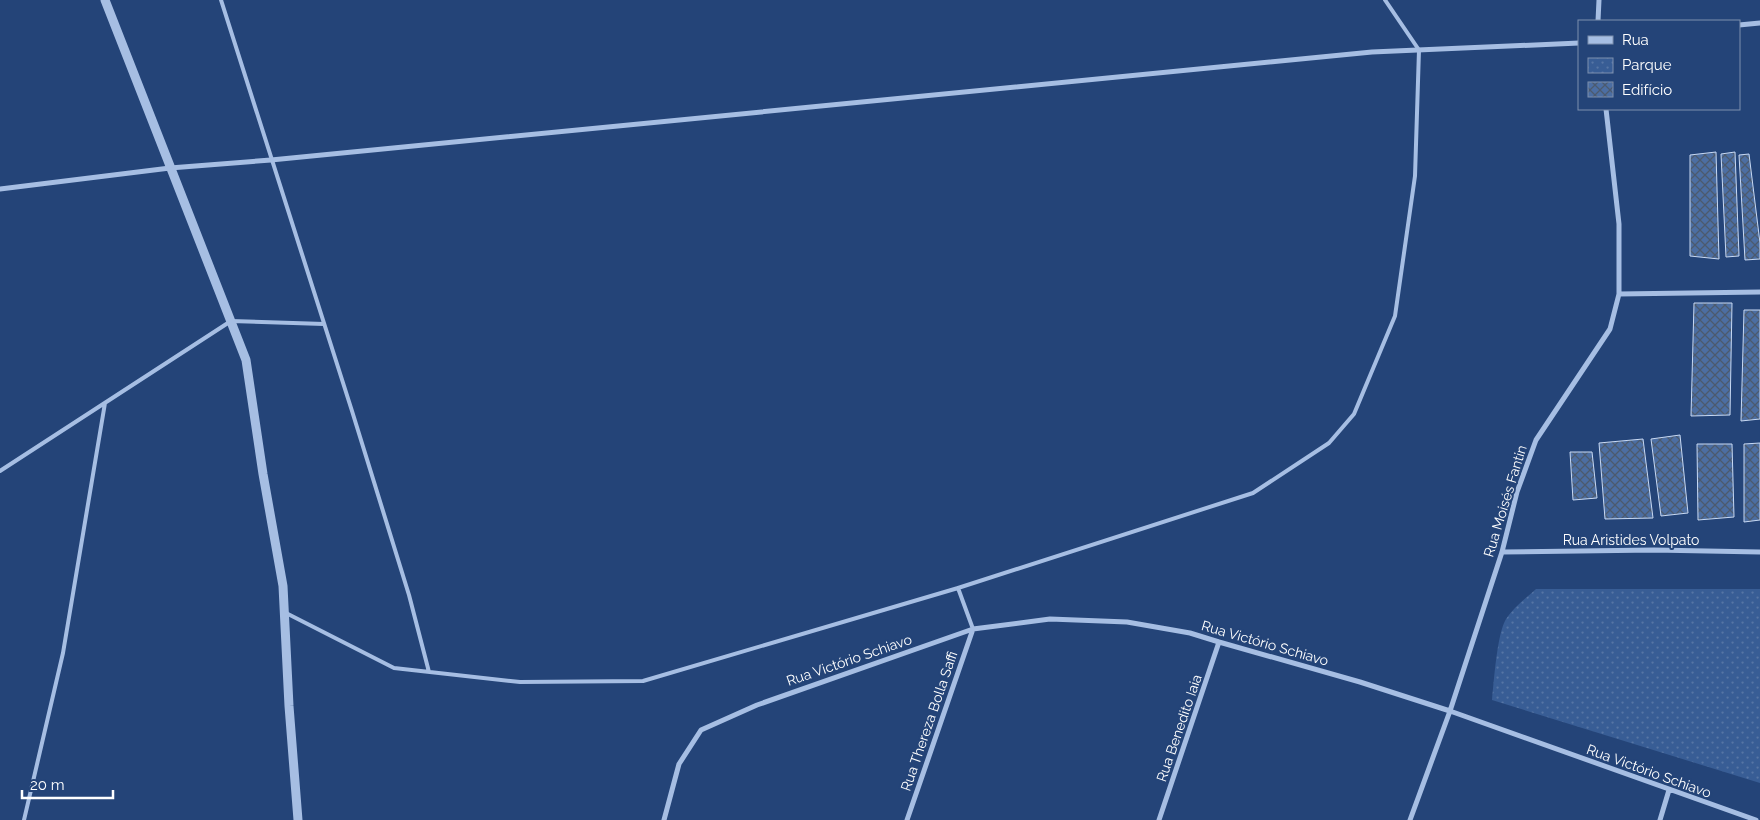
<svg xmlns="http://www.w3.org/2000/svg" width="1760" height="820" viewBox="0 0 1760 820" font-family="Raleway,sans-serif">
	<defs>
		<pattern id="park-dots" width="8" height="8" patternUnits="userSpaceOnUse" patternTransform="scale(1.25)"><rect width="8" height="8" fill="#385d95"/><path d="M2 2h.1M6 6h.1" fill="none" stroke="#5675a5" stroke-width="1.8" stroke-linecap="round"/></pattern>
		<pattern id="building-cross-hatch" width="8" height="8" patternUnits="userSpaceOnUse" patternTransform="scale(1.25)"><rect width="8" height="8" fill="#4c6ea2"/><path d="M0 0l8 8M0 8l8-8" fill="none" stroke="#4c5a6e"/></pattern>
	</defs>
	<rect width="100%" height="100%" fill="#244478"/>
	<path fill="url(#park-dots)" d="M 1536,589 L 1760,589 L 1760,783 L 1492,700 C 1494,681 1497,634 1506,619 C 1513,608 1526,598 1536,589 Z"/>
	<path fill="url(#building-cross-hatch)" stroke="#c8d9f3" d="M 1716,152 L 1719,259 L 1690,256 L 1690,155 Z
		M 1735,152 L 1739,256 L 1726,257 L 1721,154 Z
		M 1749,154 L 1760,243 L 1760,259 L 1745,260 L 1739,155 Z
		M 1694,303 L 1732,303 L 1730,415 L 1691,416 Z
		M 1744,310 L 1760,310 L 1760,419 L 1741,421 Z
		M 1680,435 L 1688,513 L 1661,516 L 1651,439 Z
		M 1643,439 L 1653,518 L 1605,519 L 1599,443 Z
		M 1760,443 L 1760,520 L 1744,522 L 1744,444 Z
		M 1697,444 L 1732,444 L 1734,517 L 1698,520 Z
		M 1570,452 L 1592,452 L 1597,498 L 1573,500 Z"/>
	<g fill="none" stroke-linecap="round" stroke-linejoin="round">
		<path stroke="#a6bee3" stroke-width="4" d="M 221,0 L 352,411 L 409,595 L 429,672
			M 0,471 L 231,321 L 324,324
			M 958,588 L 973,629
			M 286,613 L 394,668 L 520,682 L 643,681 L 958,588 L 1253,493 L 1329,443 L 1354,414 L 1395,316 L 1415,176 L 1419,50 L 1385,0
			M 24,820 L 63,653 L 105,403"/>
		<path stroke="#a6bee3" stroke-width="5" d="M 1598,21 L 1599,0
			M 1739,25 L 1760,23
			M 0,189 L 170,168 L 271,160 L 1372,52 L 1579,43
			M 1619,294 L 1760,292
			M 1502,552 L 1654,550 L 1760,552
			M 664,820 L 679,764 L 701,730 L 757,705 L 973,629 L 1050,619 L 1127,622 L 1190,633 L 1219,642 L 1360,682 L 1450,711 L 1756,820
			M 907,820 L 973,629
			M 1159,820 L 1219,642
			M 1410,820 L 1450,711 L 1502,552 L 1517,492 L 1536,440 L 1610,329 L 1619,294 L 1619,224 L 1606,109
			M 1660,820 L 1669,790"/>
		<path stroke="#a6bee3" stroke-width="9" d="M 105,0 L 246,360 L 263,474 L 283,586 L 289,706 L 298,820"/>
	</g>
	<g text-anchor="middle" stroke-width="4" stroke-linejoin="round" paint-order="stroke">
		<g font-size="14" fill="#fff" stroke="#244478">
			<text transform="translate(1505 501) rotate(-73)" y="5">Rua Moisés Fantin</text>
			<text x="1631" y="545">Rua Aristides Volpato</text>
			<text transform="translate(1265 643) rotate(16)" y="5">Rua Victório Schiavo</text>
			<text transform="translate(849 660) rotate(-19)" y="5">Rua Victório Schiavo</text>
			<text transform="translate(929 721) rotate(-71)" y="5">Rua Thereza Bolla Saffi</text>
			<text transform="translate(1179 728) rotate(-71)" y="5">Rua Benedito Iaia</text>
			<text transform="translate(1649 771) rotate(20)" y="5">Rua Victório Schiavo</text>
		</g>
	</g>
	<rect x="1578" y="20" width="162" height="90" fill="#244478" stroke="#7c8fae"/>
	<rect x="1588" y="36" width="25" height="8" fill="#a6bee3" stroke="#7c8fae"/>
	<text x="1622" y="45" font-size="15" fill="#ffffff">Rua</text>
	<rect x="1588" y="58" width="25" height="15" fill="url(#park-dots)" stroke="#7c8fae"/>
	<text x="1622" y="70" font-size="15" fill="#ffffff">Parque</text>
	<rect x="1588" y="82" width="25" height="15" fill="url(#building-cross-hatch)" stroke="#7c8fae"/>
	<text x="1622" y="95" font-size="15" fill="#ffffff">Edifício</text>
	<path d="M22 790v8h91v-8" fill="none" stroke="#ffffff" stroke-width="2.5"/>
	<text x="30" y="790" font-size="15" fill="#ffffff" stroke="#244478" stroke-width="4" paint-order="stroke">20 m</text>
</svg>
